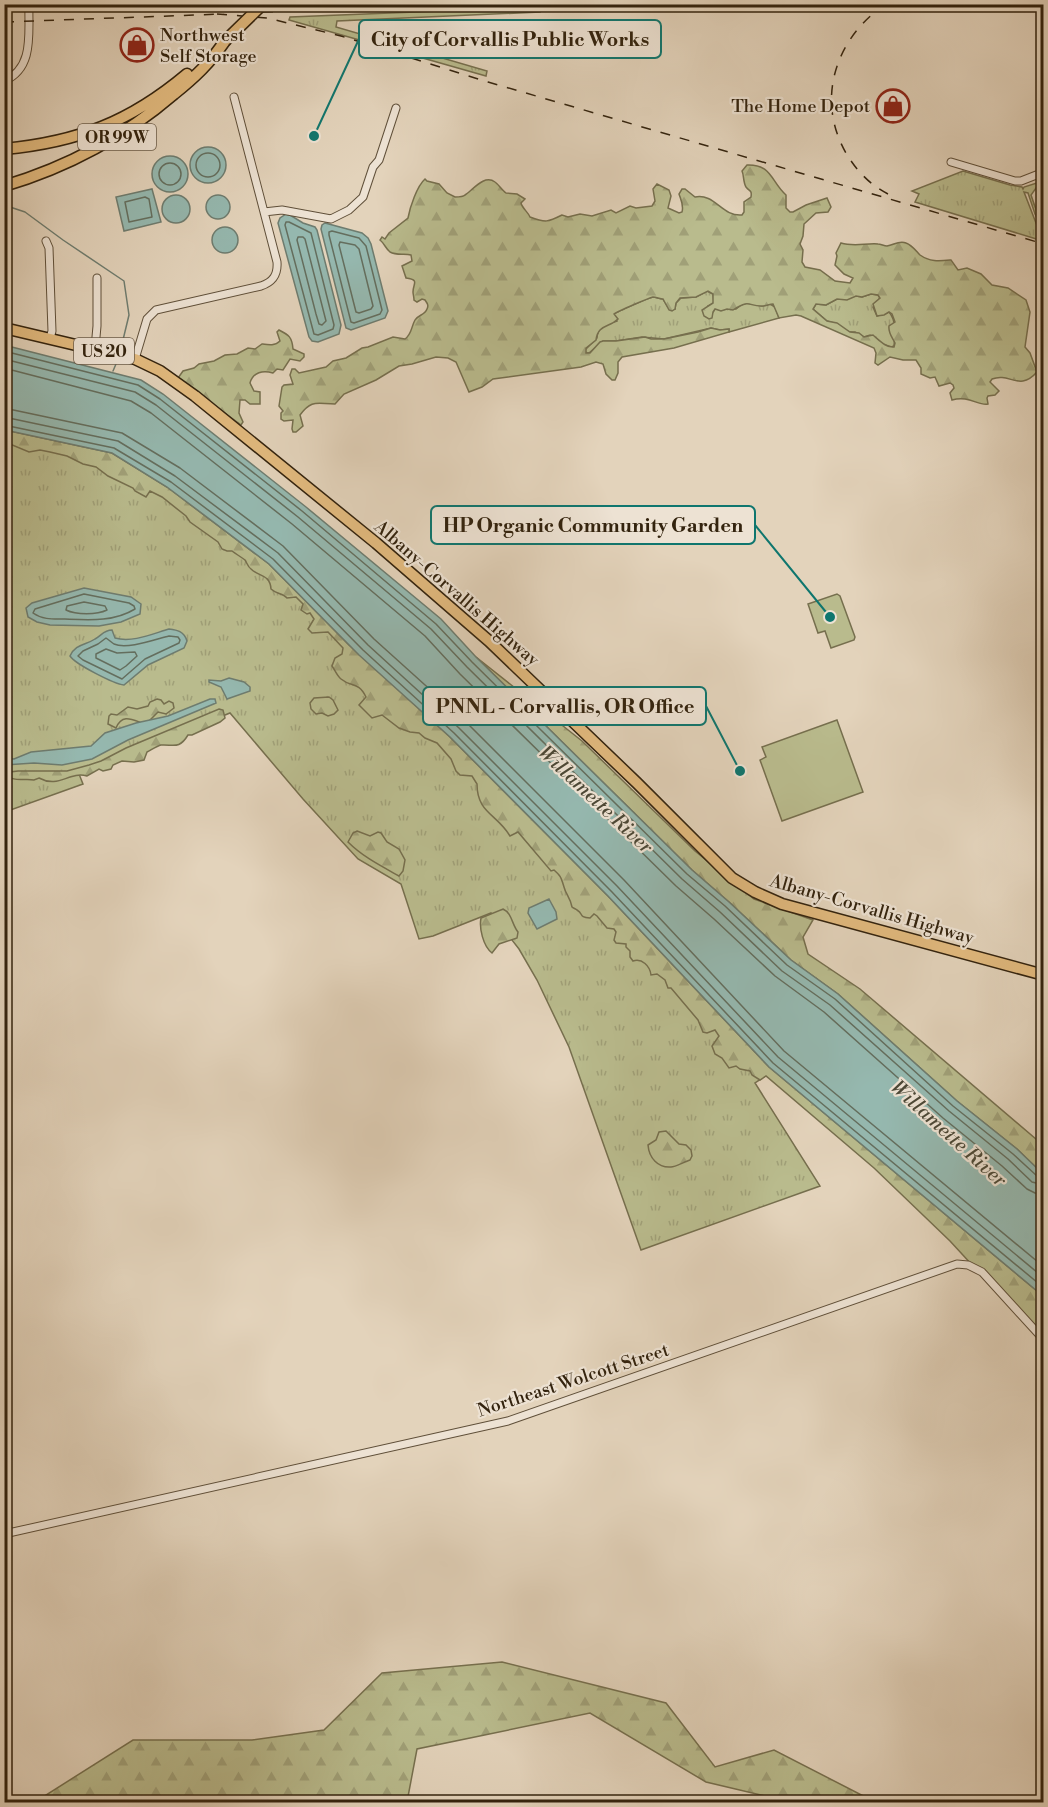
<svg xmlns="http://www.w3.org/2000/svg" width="1048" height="1807" viewBox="0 0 1048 1807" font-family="'Libre Bodoni',serif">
	<defs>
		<pattern id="grass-tufts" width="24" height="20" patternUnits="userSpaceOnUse" patternTransform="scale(1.5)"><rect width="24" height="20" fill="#b9bb8d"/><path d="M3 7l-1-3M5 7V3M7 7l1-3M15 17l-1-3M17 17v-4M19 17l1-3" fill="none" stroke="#a0a078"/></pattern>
		<pattern id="forest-firs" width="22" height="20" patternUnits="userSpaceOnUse" patternTransform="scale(1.5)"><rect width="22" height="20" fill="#b9bb8d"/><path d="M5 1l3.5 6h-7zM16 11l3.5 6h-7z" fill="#a0a078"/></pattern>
	</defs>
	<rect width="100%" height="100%" fill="#e3d3bb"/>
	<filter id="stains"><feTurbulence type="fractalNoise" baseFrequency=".00333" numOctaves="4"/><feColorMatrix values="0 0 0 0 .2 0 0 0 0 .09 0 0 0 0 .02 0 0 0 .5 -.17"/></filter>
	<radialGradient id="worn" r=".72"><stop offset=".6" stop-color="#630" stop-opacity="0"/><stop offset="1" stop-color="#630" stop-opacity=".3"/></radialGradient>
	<path fill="url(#grass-tufts)" stroke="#766f4e" stroke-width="1.5" d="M 541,7 L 540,12 L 337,21 L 336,27 L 487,71 L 486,76 L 289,20 L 290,17 Z
		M 963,171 L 1010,185 L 1022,187 L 1023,189 L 1024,187 L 1043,181 L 1043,193 L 1036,188 L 1031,195 L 1040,221 L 1042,223 L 1043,231 L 1035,214 L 1028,193 L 1024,192 L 1043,241 L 915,202 L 919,194 L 912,191 Z
		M 707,291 L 713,294 L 714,303 L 708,306 L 713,312 L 715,309 L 736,309 L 741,305 L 747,303 L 762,306 L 770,304 L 775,307 L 779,318 L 729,332 L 729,329 L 720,330 L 711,328 L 664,339 L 642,337 L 616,341 L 603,341 L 589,353 L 586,353 L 585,350 L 597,338 C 597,327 608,324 617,321 L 614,314 C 618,311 648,298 653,297 C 656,297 660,299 663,299 L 668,307 L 675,309 L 676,303 L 681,298 L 696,297 Z
		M 871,294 L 878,295 L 880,298 L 873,307 L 877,316 L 889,312 C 897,321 895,336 894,346 L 891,347 L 882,344 L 870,335 L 864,337 L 855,332 L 849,332 L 837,324 L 827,321 L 813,309 L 816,304 L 826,305 L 837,299 L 856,296 L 862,297 Z
		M 4,430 L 112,453 L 269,564 L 349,645 L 483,771 L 578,866 L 773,1071 L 755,1083 L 820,1186 L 641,1250 L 569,1047 L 537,980 L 519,949 L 491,913 L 433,936 L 419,939 L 401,884 L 358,859 L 303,799 L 230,713 L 79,774 L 83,784 L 5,812 Z"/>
	<path fill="url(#forest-firs)" stroke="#766f4e" stroke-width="1.5" fill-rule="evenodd" d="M 747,165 C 772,164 771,182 786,195 L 786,208 L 790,212 L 793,212 L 806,205 L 827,198 L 831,207 L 828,212 L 816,213 L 804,224 L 803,236 L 800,244 L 803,250 L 802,262 L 805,267 L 820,270 L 835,281 L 850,283 L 853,278 L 844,274 L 835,265 L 837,256 L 836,253 L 841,243 C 854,247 866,243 878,244 C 881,244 884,246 887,246 C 894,245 899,240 906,243 C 912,245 916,251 920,255 C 930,262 939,261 951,260 L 958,270 L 967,268 L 981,274 L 992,285 L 1008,288 L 1026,300 L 1030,312 L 1025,347 L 1030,353 L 1037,372 C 1019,392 1010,372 992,379 L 990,382 L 999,391 L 995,395 L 988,396 L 987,398 L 988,404 C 978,406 969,395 952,400 L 950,393 L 954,388 L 953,385 L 950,383 L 939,386 L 935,377 L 930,378 L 921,374 L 921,368 L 916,360 L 903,360 L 890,357 L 878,365 L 875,363 L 876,353 L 874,348 L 801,316 L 796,315 L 779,318 L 773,304 C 770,304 766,306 763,306 C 748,307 751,298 733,310 L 727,309 L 721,311 L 715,309 L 713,312 L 712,318 L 709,319 L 704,316 L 702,310 L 713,303 L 713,294 L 708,291 L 696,297 L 680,298 L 676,303 L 675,309 L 672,311 L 669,310 L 663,299 C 660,299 656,297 653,297 C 649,298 618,311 614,314 L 618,319 C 609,328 598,324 596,340 L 586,348 L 586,353 L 590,353 L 600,342 L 603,341 L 616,341 L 645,337 L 651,339 L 664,339 L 698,332 L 711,328 L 720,330 L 729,329 L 729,332 L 674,348 L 622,357 L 618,362 L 618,373 L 615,380 L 612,380 L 606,374 L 603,364 L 596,362 L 581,367 L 493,379 L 482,387 L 469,392 L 456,362 L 448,358 L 436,357 L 412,364 L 399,366 L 376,380 L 344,394 L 335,404 C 317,404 312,399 300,415 L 303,426 L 296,432 L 293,432 L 292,429 L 293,420 L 284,421 L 281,419 L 281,413 L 283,411 L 279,406 L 282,387 L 284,385 L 293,384 L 290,375 L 292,369 L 295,369 L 299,373 L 326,367 L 333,361 L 346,358 L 362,348 L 368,347 L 393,337 L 405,339 C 412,334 411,327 415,320 C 418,315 425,315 427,309 C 429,305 427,303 425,300 L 422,299 L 417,302 L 414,300 C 414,297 413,294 413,292 C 413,283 420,280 406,278 L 402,266 L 412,261 L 411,255 C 405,253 397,256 390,252 C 386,249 384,243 380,240 L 382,237 L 385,239 L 389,233 L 408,218 C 410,207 417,186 425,179 L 427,181 L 439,184 L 447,193 L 455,197 C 458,197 463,197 465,195 C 473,190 484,174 495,182 C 498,184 502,190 506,193 L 517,194 L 525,199 L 521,203 C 522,208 528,212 530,217 C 546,223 548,222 562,215 L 568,217 L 580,214 L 592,216 L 611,210 L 616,213 L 630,206 L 636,208 L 652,206 L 655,201 L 653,189 L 657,184 L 669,190 L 671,196 L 668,208 L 679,213 L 682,212 C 684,205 681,200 679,194 L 682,189 L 685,189 L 695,197 C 715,193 722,217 742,215 L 744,212 L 744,202 L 751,197 C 752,190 750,192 746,187 C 743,182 744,175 742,171 ZM 871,294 L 878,295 L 880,298 L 873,304 L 877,316 L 884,315 L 889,312 L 892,314 L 895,322 L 889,326 C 888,333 892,337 895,343 L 894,347 C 886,348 879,340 873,335 L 864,337 L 859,333 L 850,332 L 837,323 L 827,321 L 813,309 L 816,304 L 826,305 L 837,299 L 847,300 L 856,296 L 862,297 Z
		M 279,330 C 289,335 292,337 293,349 L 304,354 L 304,357 L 300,361 L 290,359 L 283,370 L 277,369 L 273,373 C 263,370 253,372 250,383 L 254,391 L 260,392 L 260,404 L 250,404 L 245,400 L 240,400 L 239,413 L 243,422 L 241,425 L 178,378 L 183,371 L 194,368 L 199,364 L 214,361 L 225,355 L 237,354 L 248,348 L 255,349 L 262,344 C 269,345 275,346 280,341 L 277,332 Z
		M 5,430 L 112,453 L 167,487 L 269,564 L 349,645 L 450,737 L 608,896 L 769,1067 L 1043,1296 L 1043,1342 L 950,1241 L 874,1168 L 766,1076 L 760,1080 L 752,1075 L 750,1071 L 740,1069 L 736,1066 L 729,1068 L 722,1058 L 715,1054 L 712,1046 L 719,1036 L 715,1030 L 707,1033 L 703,1032 L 698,1020 L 671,988 L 668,988 L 665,980 L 657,974 L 651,975 C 650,966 642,958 633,961 L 630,957 L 630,951 L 626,947 L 626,944 L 616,943 L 614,940 L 616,932 L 614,929 L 607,928 L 597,916 L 594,914 L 590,918 C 578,917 584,914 577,910 C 576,909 573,908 572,907 C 570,897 566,895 564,887 C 561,878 562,877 554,870 L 551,871 L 518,832 L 510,836 C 497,814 477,813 477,784 L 472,776 L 460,775 L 456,771 L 451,759 L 437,743 L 425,738 L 419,733 L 410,732 L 399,728 L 382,715 L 372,718 L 359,705 L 366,697 C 358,681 352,688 341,679 C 337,676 335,670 332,666 L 335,658 L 342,654 L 343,648 L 328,632 L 312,633 L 308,629 L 314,619 L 310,613 L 307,614 L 301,610 L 303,604 L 296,597 L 287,598 C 283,593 276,594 271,589 C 270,574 259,577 251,569 C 248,567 247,563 245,560 C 241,557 236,554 232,551 L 227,551 L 222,549 L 218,542 L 190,522 L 186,516 L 162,497 L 150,491 L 146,497 L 135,491 L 133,488 L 108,476 L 96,467 L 83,464 L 67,456 L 50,452 L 40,450 L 29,452 L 5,442 Z
		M 476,657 L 582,741 L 695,851 L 754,899 L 813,920 L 803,937 L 808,954 L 860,989 L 1043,1145 L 1043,1174 L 1017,1149 L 957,1101 L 838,994 L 791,960 L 729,902 L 692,870 Z
		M 329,697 L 333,700 L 338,710 L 334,714 L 328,716 L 322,713 L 316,714 L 311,709 L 310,703 L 314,698 Z
		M 157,699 L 161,700 L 164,704 L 169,701 L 173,703 L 174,708 L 166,714 L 158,712 L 149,721 L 142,723 C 131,719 122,714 116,728 L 108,724 L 109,716 L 111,714 L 117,715 L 128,707 L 137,709 L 148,706 L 150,702 Z
		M 219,709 L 223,710 L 225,718 L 220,722 L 192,735 L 188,735 C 179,750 173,744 161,745 C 157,746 151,750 147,752 L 144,760 L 134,762 L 122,761 L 113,765 L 111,769 L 103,771 L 99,769 L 87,776 C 69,771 59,789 39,778 L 34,780 C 25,778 16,782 9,777 L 10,772 L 18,771 L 67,771 L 89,765 L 101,761 L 126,748 Z
		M 357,831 L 370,836 L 378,832 L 381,833 L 387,842 L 399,849 L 405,860 L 403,871 L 399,876 C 381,866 363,857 348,842 L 353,833 Z
		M 503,909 C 512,913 512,925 518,932 L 517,938 L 499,944 L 492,953 C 483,946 479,928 481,918 Z
		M 666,1131 L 679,1144 L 686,1145 L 691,1150 L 692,1156 L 690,1160 C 684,1162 675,1167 671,1167 C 658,1168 649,1158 648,1145 L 656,1140 L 659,1132 Z
		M 502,1662 L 666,1703 L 715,1767 L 774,1750 L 875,1802 L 790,1802 L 706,1782 L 590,1713 L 417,1749 L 407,1802 L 35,1802 L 133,1740 L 252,1740 L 324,1730 L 382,1673 Z"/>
	<path fill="#b9bb8d" stroke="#766f4e" stroke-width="1.5" d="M 837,594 L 840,596 L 855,637 L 854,640 L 831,648 L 825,631 L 818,633 L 808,604 Z
		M 837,720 L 863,792 L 782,821 L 760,760 L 766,757 L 762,747 Z"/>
	<path fill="#95b8af" stroke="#6e7c6f" stroke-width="1.5" d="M190 165a18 18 0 1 1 36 0a18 18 0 1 1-36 0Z
		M152 174a18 18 0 1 1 36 0a18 18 0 1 1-36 0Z
		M 152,189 L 161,222 L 124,231 L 116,197 Z
		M206 207a12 12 0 1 1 24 0a12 12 0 1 1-24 0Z
		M162 209a14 14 0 1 1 28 0a14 14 0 1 1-28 0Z
		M 286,214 L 290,215 L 303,223 L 315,227 L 317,230 L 341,325 L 339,334 L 318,342 L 312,341 L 309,337 L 278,223 L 280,218 Z
		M 325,223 L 362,233 L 368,238 L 371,244 L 388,311 L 385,318 L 351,330 L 346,328 L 321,229 L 322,225 Z
		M212 240a13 13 0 1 1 26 0a13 13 0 1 1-26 0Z
		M 4,345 L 141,380 L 163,394 L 306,507 L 441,619 L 476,657 L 692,870 L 729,902 L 791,960 L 838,994 L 957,1101 L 1017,1149 L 1043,1174 L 1043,1296 L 769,1067 L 608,896 L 450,737 L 359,655 L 269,564 L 167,487 L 112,453 L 5,430 Z
		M 84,588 L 131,597 L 141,604 L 140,614 L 121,622 L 99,626 L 50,625 L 37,622 L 28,617 L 26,608 L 32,603 Z
		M 169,629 C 177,630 184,631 187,641 L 184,648 L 148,665 L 124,685 C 114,684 75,664 70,656 C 75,644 86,645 95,639 C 102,635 104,630 112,630 L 115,638 C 132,643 152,634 169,629 Z
		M 229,678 L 244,682 L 250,687 L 250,691 L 227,699 L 221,687 L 209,682 L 209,680 L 221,681 Z
		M 210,699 L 215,699 L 216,703 L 128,740 L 92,759 L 62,765 L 34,763 L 5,765 L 5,758 L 14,759 L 31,752 L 91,746 L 105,733 L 136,723 L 168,716 Z
		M 549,899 L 556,912 L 557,919 L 537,929 L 528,913 L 529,908 Z"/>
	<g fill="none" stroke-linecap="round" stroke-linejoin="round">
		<path stroke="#646e5e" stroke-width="1.5" d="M196 165a12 12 0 1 1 24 0a12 12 0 1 1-24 0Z
			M159 174a11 11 0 1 1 22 0a11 11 0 1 1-22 0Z
			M 145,197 L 149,199 L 152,217 L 129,222 L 125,202 Z
			M 286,222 L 289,222 L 311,233 L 334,325 L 333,329 L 318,335 L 314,334 L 285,225 Z
			M 332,231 L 359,238 L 366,246 L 382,310 L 380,314 L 354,323 L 351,322 L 329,235 L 329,232 Z
			M 298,237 L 303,237 L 305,239 L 326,321 L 322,325 L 319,324 L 316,314 L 297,240 Z
			M 340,242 L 355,245 L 359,249 L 373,306 L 371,309 L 359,313 L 356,312 L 339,245 Z
			M 4,351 L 138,385 L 160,399 L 302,511 L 436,624 L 472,662 L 687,874 L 725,906 L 787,965 L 835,999 L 953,1106 L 1013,1154 L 1037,1176 L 1044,1178
			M 4,359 L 135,392 L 156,405 L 298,517 L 431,629 L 467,667 L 682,879 L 720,912 L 782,971 L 830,1005 L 949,1111 L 1008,1159 L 1032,1182 L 1044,1185
			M 4,368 L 131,401 L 151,413 L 292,524 L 425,636 L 460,674 L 676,886 L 714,919 L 775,976 L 824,1012 L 943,1118 L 1002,1166 L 1027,1189 L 1035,1193 L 1044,1194
			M 4,408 L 122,433 L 180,468 L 283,546 L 374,639 L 465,721 L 624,880 L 784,1051 L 1044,1267
			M 4,417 L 118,441 L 175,476 L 278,553 L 368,645 L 459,728 L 617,886 L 778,1057 L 1044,1278
			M 4,425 L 114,448 L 171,482 L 273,559 L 363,650 L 454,733 L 612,892 L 773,1063 L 1044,1288
			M 84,594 L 129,603 L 134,606 L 135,609 C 114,622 89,620 65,619 C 53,619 43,620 33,613 L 35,609 Z
			M 84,602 L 105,606 L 107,610 C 97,615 76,615 66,610 L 67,606 Z
			M 169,636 L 178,637 L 180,640 L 179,643 L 145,659 L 122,679 L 83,660 L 78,656 L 83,651 L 98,644 L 106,638 C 109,640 111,642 114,644 C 127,650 156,639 169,636 Z
			M 106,649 L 117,653 L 135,652 L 137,656 L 126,666 L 120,670 L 96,658 L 96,654 Z"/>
		<path stroke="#6e7c6f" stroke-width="1.5" d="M 4,205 L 25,212 L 63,240 L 124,281 L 129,315 L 122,344
			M 113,371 L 116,364"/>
		<g stroke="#5f4f39" stroke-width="9">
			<path id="minor" d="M 4,81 C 35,68 28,32 29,4
				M 951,162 L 1015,181 L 1021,181 L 1044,172
				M 264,212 L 282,210 L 331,219 L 349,210 L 363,197 L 373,167 L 379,160 L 396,108
				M 46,241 L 49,248 L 52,331 L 50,338
				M 95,348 L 97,326 L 97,278
				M 135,359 L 147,319 L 156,310 L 261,286 C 273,282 278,275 277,262 L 234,97
				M 4,1534 L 508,1421 L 957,1264 L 968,1265 L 982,1272 L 1044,1340"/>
		</g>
		<g stroke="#33230e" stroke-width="13">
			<path id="highway" d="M 4,149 C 78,142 130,122 187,74
				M 4,186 C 68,167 124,137 174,94 C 195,77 210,63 225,41
				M 4,328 L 135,359 L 160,371 L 195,396 L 376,543 L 489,641 L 637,783 L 732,878 L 755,892 L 782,904 L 1044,975"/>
		</g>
		<use href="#minor" stroke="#ede2d3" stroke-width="7"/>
		<use href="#highway" stroke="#e2ba7e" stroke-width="10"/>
		<path stroke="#33230e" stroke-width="1.5" stroke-dasharray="10 10" stroke-linecap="butt" d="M 886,4 C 836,37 815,99 846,153 C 856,170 870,185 888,194
			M 263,12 L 496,4
			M 217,14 L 267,18 L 341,36 L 488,82 L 1044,244
			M 4,22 L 224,14"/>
		<g stroke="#33230e" stroke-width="13" stroke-linecap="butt">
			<path id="highway-bridge" d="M 225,41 L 263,4"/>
		</g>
		<use href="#highway-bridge" stroke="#e2ba7e" stroke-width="10"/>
	</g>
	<defs>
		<g id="shop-ring" transform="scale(1.725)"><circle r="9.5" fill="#ede2d3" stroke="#8f2418" stroke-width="1.5"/><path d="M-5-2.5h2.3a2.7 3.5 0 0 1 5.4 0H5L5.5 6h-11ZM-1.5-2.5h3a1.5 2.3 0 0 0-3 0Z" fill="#8f2418"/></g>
	</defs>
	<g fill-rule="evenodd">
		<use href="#shop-ring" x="137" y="45"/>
		<use href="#shop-ring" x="893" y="106"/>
	</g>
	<g text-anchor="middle" stroke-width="4.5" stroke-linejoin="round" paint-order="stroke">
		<g fill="#ede2d3" stroke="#6b5c49" stroke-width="1.5">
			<rect x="78" y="124" width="78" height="26" rx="4.5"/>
			<rect x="74" y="338" width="60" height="26" rx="4.5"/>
		</g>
		<g font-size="16" font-weight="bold" fill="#33230e">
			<text x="117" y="143">OR 99W</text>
			<text x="104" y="357">US 20</text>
		</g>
		<g font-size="18" fill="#33230e" stroke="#ede2d3" text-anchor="start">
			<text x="160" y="41">Northwest<tspan x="160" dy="21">Self Storage</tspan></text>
			<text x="870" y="112" text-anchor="end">The Home Depot</text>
		</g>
		<g font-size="18" fill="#33230e" stroke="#ede2d3">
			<text transform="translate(457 593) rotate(41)" y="6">Albany-Corvallis Highway</text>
			<text transform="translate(872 909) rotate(16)" y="6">Albany-Corvallis Highway</text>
			<text transform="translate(573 1380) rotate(-18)" y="6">Northeast Wolcott Street</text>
		</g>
		<g font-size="20" font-style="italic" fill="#4c4836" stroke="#ede2d3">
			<text transform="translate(596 799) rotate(43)" y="7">Willamette River</text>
			<text transform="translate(949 1133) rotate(42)" y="7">Willamette River</text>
		</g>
	</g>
	<path fill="none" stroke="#0f766e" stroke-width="2" d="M314 136L359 39M830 617L755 525M740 771L706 706"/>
	<g fill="#0f766e" stroke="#ede2d3" stroke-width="2">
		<circle cx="314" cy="136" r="6"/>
		<circle cx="830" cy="617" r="6"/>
		<circle cx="740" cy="771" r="6"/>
	</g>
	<g fill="#ede2d3" stroke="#0f766e" stroke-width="2">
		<rect x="359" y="20" width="302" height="38" rx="6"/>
		<rect x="431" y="506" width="324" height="38" rx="6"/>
		<rect x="423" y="687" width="283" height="38" rx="6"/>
	</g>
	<g font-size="20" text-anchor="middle" font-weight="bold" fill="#33230e">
		<text x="510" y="46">City of Corvallis Public Works</text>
		<text x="593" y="532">HP Organic Community Garden</text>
		<text x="565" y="713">PNNL - Corvallis, OR Office</text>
	</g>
	<rect width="1048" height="1807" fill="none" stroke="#e3d3bb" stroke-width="24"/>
	<rect x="6" y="6" width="1036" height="1795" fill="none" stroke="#33230e" stroke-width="3"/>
	<rect x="12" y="12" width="1024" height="1783" fill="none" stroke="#33230e" stroke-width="1.5"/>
	<rect width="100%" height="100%" filter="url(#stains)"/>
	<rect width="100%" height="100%" fill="url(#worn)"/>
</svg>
